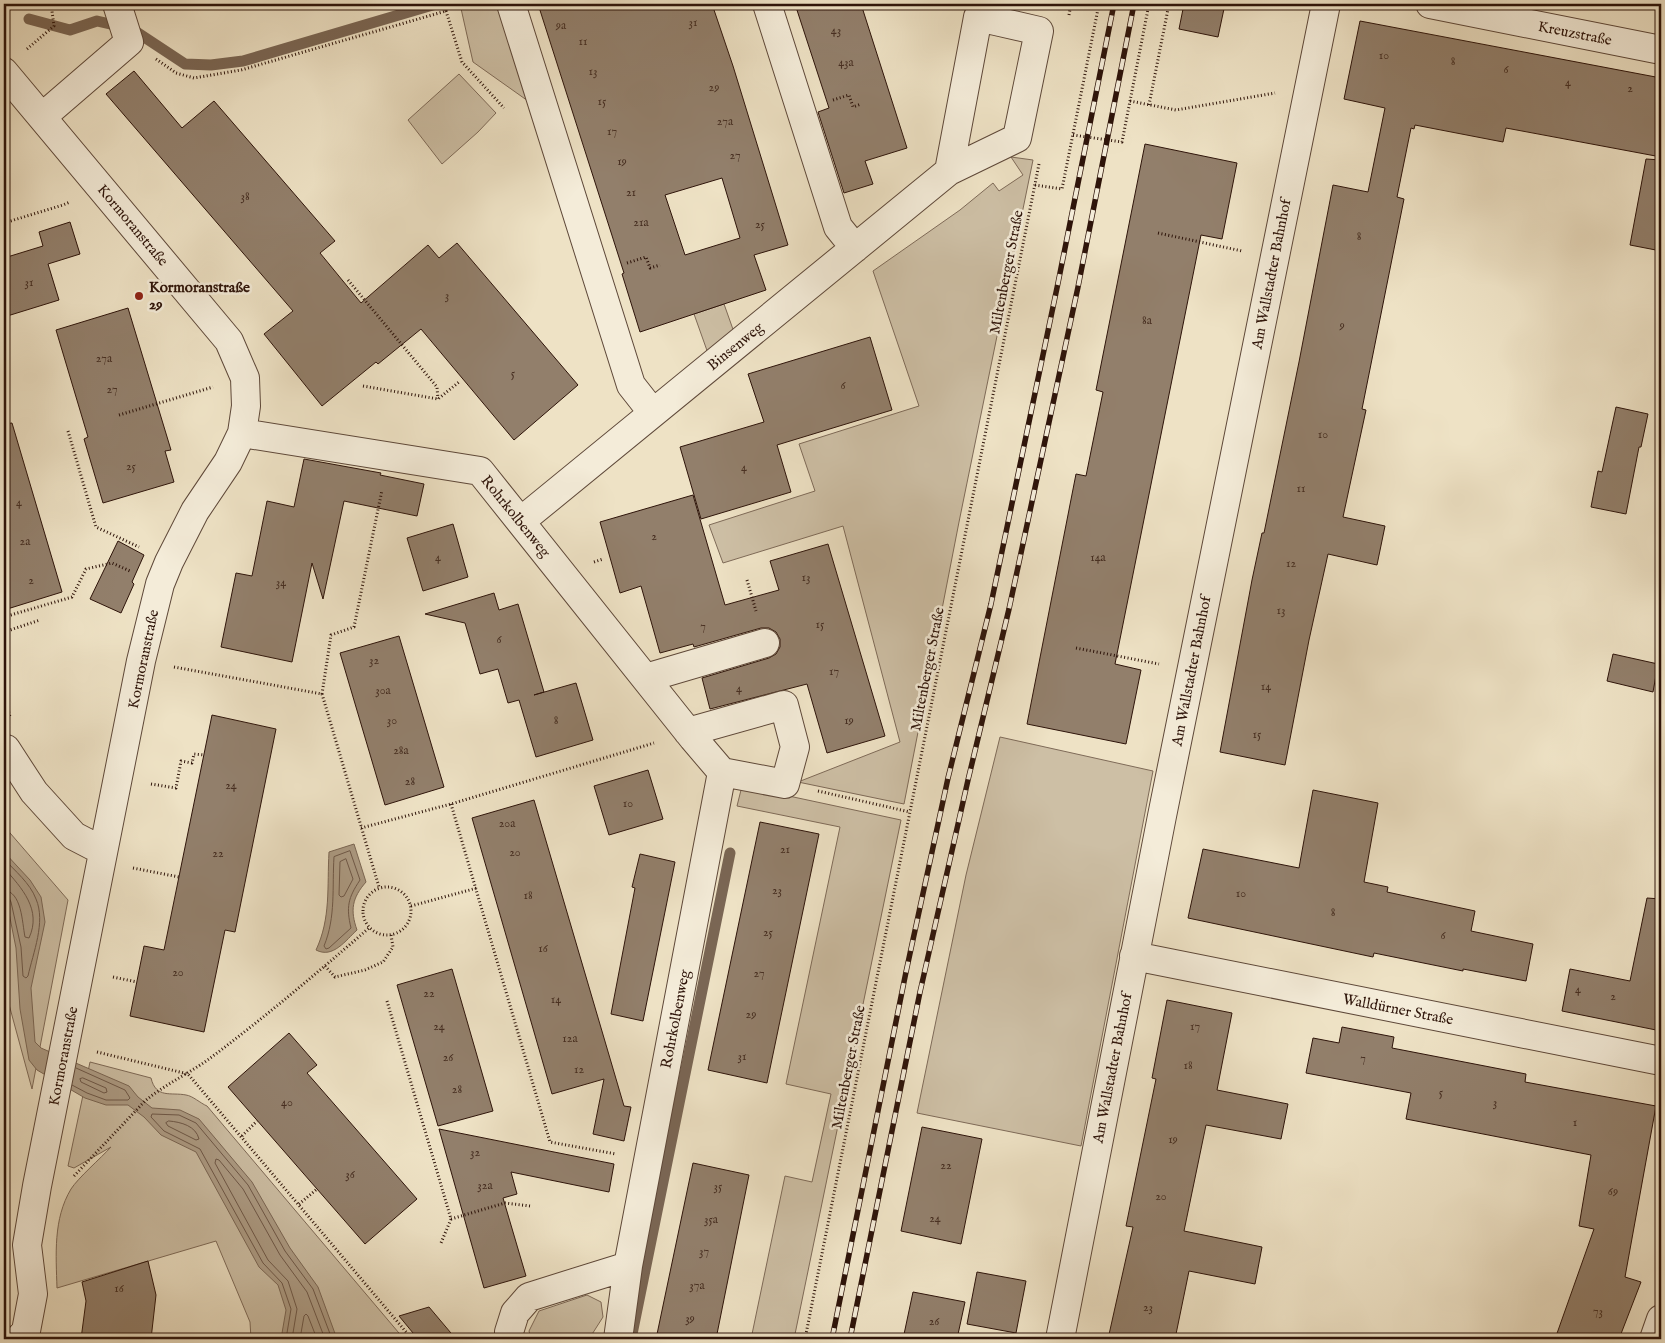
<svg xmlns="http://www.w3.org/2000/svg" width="1665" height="1343" viewBox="0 0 1665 1343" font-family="'IM FELL English',serif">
	<rect width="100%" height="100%" fill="#eee2c5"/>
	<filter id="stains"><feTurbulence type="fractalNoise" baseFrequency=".004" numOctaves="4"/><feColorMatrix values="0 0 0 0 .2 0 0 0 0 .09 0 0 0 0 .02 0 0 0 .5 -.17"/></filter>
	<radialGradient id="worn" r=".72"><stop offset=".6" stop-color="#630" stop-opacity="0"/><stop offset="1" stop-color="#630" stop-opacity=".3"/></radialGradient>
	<path fill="#cdbfa5" stroke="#7e6a58" d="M 460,4 L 501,4 L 528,101 L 473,62 Z
		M 459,74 L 496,113 L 478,132 L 442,164 L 408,120 Z
		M 1011,157 L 1033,160 L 959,522 L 904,804 L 798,782 L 900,742 L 843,526 L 723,563 L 709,525 L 815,491 L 799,444 L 919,406 L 873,271 L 960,210 L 993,183 L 999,191 L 1023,175 Z
		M 724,304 L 735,335 L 710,359 L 694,314 Z
		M 1000,737 L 1153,771 L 1081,1146 L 917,1113 L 966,875 Z
		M 742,786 L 901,820 L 794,1339 L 751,1339 L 785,1176 L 812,1182 L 831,1094 L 786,1084 L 840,827 L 737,806 Z
		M 4,826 L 68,900 L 32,1089 L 4,986 Z
		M 90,1062 L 151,1078 C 156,1099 171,1092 186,1095 C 193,1096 200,1103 207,1106 L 404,1339 L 251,1339 L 250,1322 L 216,1241 L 57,1288 C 56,1255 53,1219 71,1189 C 78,1178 101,1158 111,1147 L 74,1168 L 68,1166 Z
		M 587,1295 L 601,1302 L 603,1317 L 589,1339 L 531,1339 L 529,1331 L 539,1311 Z"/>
	<path fill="#ad9c85" stroke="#7a6654" d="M 354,844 L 366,882 C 352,898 350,910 357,930 C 346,940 333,959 316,950 C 331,918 327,887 329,852 Z
		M 4,852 L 30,880 L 41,897 L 45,922 L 31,988 L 35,1042 L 41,1048 L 129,1086 L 138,1097 L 152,1108 L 180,1110 L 199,1119 L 252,1182 L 290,1248 L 318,1287 L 337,1339 L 281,1339 L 286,1310 L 278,1285 L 259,1267 L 196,1152 L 161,1135 L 144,1117 L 128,1105 L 106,1105 L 85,1098 L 37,1070 L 29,1060 L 20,1009 L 16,948 L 7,903 L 4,898 Z"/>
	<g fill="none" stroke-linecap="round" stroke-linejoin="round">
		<path stroke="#6e5848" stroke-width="1" d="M 350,851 L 360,880 C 348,898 346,907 351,928 L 329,948 L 326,949 L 324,946 C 336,917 332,887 334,857 Z
			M 4,859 C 15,871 30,883 36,899 C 46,922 33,953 28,976 L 26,978 L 23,976 L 21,947 L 11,902 L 9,898 L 4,897
			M 346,859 L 353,879 L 344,896 L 341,897 L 339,895 L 340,862 Z
			M 4,868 C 22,888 42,910 29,938 L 25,937 C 22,922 22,892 4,890
			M 83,1078 L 106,1088 L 107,1092 L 104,1093 L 81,1082 L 80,1079 Z
			M 72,1085 L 87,1093 L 106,1100 L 128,1100 L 130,1098 L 125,1090 L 76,1068
			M 169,1121 C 181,1122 196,1126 199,1139 L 196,1140 L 168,1126 L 166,1123 Z
			M 286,1339 L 291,1309 L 282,1283 L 263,1263 L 200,1149 L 164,1131 L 151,1117 L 152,1114 L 179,1115 L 196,1123 L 248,1185 L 285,1251 L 313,1289 L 332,1339
			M 292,1339 L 297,1309 L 288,1281 L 268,1260 L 215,1163 L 216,1159 L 219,1160 L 243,1189 L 280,1255 L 307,1292 L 325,1339
			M 300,1339 L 304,1316 L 306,1314 L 308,1316 L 317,1339"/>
		<path stroke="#7a6654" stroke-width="11" d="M 29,19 L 70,30 L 97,21 L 132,29 L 185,64 L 211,65 L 243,61 L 436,4
			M 631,1339 L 730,853"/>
	</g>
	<path fill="#927f6b" stroke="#2e140a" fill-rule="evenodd" d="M 538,4 L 712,4 L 733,66 L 788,245 L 754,255 L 766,290 L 640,332 L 622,274 L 624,273 ZM 722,178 L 740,238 L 685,255 L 665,195 Z
		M 795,4 L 861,4 L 907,148 L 865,161 L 873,184 L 844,193 L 818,112 L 829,108 Z
		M 1184,4 L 1225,4 L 1218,37 L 1179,29 Z
		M 1360,21 L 1661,78 L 1661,157 L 1506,128 L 1503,142 L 1415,125 L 1414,129 L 1411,128 L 1397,197 L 1404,199 L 1362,409 L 1366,410 L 1343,517 L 1385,526 L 1377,565 L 1328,554 L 1309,640 L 1285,765 L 1220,752 L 1252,580 L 1262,533 L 1264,533 L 1299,362 L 1333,185 L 1368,192 L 1385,108 L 1344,99 Z
		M 134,71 L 182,128 L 214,101 L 335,241 L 320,253 L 361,303 L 428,245 L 439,258 L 457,243 L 578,385 L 514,440 L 421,329 L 378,364 L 376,362 L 322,406 L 264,334 L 293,311 L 106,94 Z
		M 1145,144 L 1237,163 L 1222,239 L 1201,235 L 1115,664 L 1141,670 L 1126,744 L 1027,724 L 1076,474 L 1086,476 L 1103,392 L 1096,390 Z
		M 1646,159 L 1661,160 L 1661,251 L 1630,245 Z
		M 70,222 L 80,254 L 48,264 L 59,300 L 4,317 L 4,258 L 43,246 L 39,232 Z
		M 128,308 L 171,450 L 165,451 L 174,482 L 103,503 L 84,439 L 88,437 L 56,330 Z
		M 870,337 L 892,410 L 777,445 L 791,492 L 701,519 L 680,447 L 764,422 L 748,374 Z
		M 1616,407 L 1648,414 L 1641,447 L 1639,447 L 1626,514 L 1591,507 L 1598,471 L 1602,472 Z
		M 12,423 L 62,592 L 4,610 L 4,424 Z
		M 304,459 L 381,473 L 380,475 L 424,484 L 417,516 L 344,501 L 323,599 L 312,563 L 292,662 L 221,647 L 236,573 L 252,576 L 267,501 L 294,507 Z
		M 693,495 L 725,605 L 779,590 L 770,561 L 828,544 L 885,736 L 827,753 L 807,684 L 710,709 L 702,678 L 769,658 L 776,654 L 780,647 L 780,639 L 776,632 L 769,628 L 761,628 L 694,647 L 693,644 L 660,653 L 641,586 L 620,593 L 600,522 Z
		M 453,524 L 468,577 L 423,591 L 407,538 Z
		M 118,541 L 144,555 L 132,582 L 134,584 L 121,613 L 90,599 Z
		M 494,593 L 499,610 L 518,604 L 544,692 L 534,695 L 576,683 L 593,740 L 536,757 L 519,700 L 508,703 L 498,669 L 480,674 L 465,623 L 425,614 Z
		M 399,636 L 444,787 L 385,805 L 340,653 Z
		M 1613,654 L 1658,664 L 1653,692 L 1607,681 Z
		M 212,715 L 276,729 L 235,932 L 225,930 L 204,1032 L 130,1016 L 144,946 L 164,950 Z
		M 648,770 L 663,819 L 609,835 L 594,786 Z
		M 1313,790 L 1378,803 L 1364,882 L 1388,887 L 1387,892 L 1475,911 L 1471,931 L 1533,944 L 1526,981 L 1463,969 L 1463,971 L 1374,953 L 1373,957 L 1188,918 L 1203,849 L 1299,868 Z
		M 534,800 L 624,1106 L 631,1107 L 624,1141 L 593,1134 L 604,1079 L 552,1094 L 472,818 Z
		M 760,822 L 819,834 L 767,1083 L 708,1070 Z
		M 640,854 L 675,862 L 643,1021 L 611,1014 L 635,888 L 632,887 Z
		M 1647,898 L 1661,899 L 1661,1031 L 1562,1011 L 1570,969 L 1630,981 Z
		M 452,969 L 493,1111 L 438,1126 L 397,985 Z
		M 1167,1000 L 1232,1013 L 1217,1090 L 1288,1104 L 1281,1139 L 1206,1125 L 1184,1231 L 1262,1247 L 1255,1284 L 1189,1271 L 1175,1339 L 1108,1339 L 1133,1227 L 1126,1226 L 1156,1079 L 1152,1078 Z
		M 1342,1027 L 1394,1037 L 1392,1048 L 1526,1074 L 1525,1082 L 1656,1106 L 1625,1277 L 1641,1282 L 1619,1339 L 1555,1339 L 1594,1229 L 1579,1226 L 1591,1155 L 1406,1119 L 1411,1093 L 1306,1073 L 1313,1038 L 1339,1043 Z
		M 289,1033 L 317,1065 L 307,1073 L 417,1199 L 365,1244 L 228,1087 Z
		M 922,1127 L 982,1139 L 961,1244 L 901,1231 Z
		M 439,1129 L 614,1164 L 609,1192 L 511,1172 L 517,1194 L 503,1198 L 526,1276 L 484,1288 Z
		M 693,1163 L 749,1175 L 716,1339 L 656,1339 Z
		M 148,1261 L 156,1295 L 151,1339 L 81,1339 L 86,1301 L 82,1282 Z
		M 977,1272 L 1026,1281 L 1016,1333 L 967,1324 Z
		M 913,1292 L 965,1302 L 957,1339 L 903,1339 Z
		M 429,1307 L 456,1339 L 418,1339 L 399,1316 Z"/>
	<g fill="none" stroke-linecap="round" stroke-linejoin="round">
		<g stroke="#5e4839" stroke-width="30">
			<path id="minor" d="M 511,4 L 631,385 L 653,413
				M 767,4 L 838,227 L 855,248
				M 1430,4 L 1661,50
				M 4,72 L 229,341 L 245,378 L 246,406 L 242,433 L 228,462 L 195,511 L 169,562 L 160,584 L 141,661 L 37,1186 L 27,1245 L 33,1294 L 26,1331 L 19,1339
				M 42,117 L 129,42 L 117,4
				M 242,433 L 480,471 L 693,738 L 722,772 L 628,1266 L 618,1339
				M 521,521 L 949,171 L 1017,138 L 1039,31 L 978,17 L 949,171
				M 646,678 L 765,643
				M 688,732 L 784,705 L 795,747 L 785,784 L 722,772
				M 4,749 L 6,749 L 34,792 L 74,836 L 103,851
				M 1134,956 L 1661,1061
				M 509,1339 L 509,1332 L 515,1313 L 529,1297 L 628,1266
				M 1060,1339 L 1162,816 L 1326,4
				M 1654,1339 L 1661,1319"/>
		</g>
		<path stroke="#2e140a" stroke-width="3" stroke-dasharray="1 2.5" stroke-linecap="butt" d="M 446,11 L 462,62 L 504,108
			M 1069,15 L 1071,4
			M 27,49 L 54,26 L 51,4
			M 156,59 L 176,73 L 194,78 L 241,70 L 446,11 L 445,4
			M 833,100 L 849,95 L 853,107 L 861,104
			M 1130,101 L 1176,110 L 1275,93
			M 1149,105 L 1169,4
			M 1073,135 L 1122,142 L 1149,4
			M 1035,185 L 1062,189 L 1099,4
			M 4,223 L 63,205 L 70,202
			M 1158,233 L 1242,251
			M 627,263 L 646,257 L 650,268 L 660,265
			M 348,280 L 437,387 L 438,399
			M 363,386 L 438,399 L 459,382
			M 119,415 L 213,387
			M 68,431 L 96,527 L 139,547
			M 594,562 L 603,559
			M 747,580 L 756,611
			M 4,617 L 72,597 L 86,569 L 112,563 L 130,571
			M 4,632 L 40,620
			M 1076,648 L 1159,664
			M 174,667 L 322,694 L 379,887
			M 322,694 L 331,635 L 354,627 L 382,490
			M 4,695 L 10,717
			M 151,784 L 176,788 L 181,761 L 192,763 L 194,754 L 204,755
			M 818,791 L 910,812
			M 451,804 L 550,1142 L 616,1154
			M 361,828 L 451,804 L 654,743
			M 133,868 L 179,877
			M363 911a24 24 0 1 1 48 0a24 24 0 1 1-48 0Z
			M 411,906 L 477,888
			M 325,966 L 335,977 L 365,970 L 383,962 L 393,947 L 391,935
			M 113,977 L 137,982
			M 387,1001 L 451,1219 L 441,1243
			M 97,1052 L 188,1074 L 412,1339
			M 242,1136 L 257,1121
			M 74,1176 L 145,1101 C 164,1085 188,1074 209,1059 C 264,1018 317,973 369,928
			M 299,1204 L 317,1189
			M 451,1219 L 505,1203 L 530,1206
			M 805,1339 L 1039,164"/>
		<use href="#minor" stroke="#f4ecd9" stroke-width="28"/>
		<g stroke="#2e140a" stroke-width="5.5">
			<path id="rail" d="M 832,1339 L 906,972 L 948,778 L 991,604 L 1058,283 L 1114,4
				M 850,1339 L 920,992 L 968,780 L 1009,609 L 1078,287 L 1134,4"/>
		</g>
		<use href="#rail" stroke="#f4ecd9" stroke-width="4" stroke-dasharray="11" stroke-linecap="butt"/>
	</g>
	<circle fill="#8f2418" stroke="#f4ecd9" stroke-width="2" cx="139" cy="296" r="5"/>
	<g text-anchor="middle" stroke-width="5" stroke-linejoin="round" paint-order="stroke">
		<g font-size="12" fill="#472f22">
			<text x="693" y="26">31</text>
			<text x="561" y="29">9a</text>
			<text x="836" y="34">43</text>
			<text x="583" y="45">11</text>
			<text x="1384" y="59">10</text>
			<text x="1453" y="65">8</text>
			<text x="846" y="66">43a</text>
			<text x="1506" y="73">6</text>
			<text x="593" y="75">13</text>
			<text x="1568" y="86">4</text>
			<text x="714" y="91">29</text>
			<text x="1630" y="92">2</text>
			<text x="602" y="105">15</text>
			<text x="725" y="125">27a</text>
			<text x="612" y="135">17</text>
			<text x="735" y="159">27</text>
			<text x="622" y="165">19</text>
			<text x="631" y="196">21</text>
			<text x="245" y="200">38</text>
			<text x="641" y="226">21a</text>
			<text x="760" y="228">25</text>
			<text x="1359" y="240">8</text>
			<text x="29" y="286">31</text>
			<text x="447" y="299">3</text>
			<text x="1147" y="324">8a</text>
			<text x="1342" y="329">9</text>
			<text x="104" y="362">27a</text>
			<text x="513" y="377">5</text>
			<text x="843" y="389">6</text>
			<text x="112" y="393">27</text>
			<text x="1323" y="438">10</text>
			<text x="131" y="470">25</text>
			<text x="744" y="471">4</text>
			<text x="1301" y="492">11</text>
			<text x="19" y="506">4</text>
			<text x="654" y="540">2</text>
			<text x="25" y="545">2a</text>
			<text x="438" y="561">4</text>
			<text x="1098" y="561">14a</text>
			<text x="1291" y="567">12</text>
			<text x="806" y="581">13</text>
			<text x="31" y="584">2</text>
			<text x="281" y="586">34</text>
			<text x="1281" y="614">13</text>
			<text x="820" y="628">15</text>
			<text x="703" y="630">7</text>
			<text x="499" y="643">6</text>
			<text x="374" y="664">32</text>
			<text x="834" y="675">17</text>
			<text x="1266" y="690">14</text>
			<text x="739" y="692">4</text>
			<text x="383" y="694">30a</text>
			<text x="392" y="724">30</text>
			<text x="556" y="724">8</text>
			<text x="849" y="724">19</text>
			<text x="1257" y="738">15</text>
			<text x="401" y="754">28a</text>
			<text x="410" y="785">28</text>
			<text x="231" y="789">24</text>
			<text x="628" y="807">10</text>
			<text x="507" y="827">20a</text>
			<text x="785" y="853">21</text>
			<text x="515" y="856">20</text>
			<text x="218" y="857">22</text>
			<text x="777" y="894">23</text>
			<text x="1241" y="897">10</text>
			<text x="528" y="899">18</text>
			<text x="1333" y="916">8</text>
			<text x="768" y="936">25</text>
			<text x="1443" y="939">6</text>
			<text x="543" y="952">16</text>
			<text x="178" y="976">20</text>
			<text x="759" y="977">27</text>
			<text x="1578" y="993">4</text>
			<text x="429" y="997">22</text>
			<text x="1613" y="1000">2</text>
			<text x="556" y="1003">14</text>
			<text x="751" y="1018">29</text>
			<text x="439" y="1030">24</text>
			<text x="1195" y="1030">17</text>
			<text x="570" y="1042">12a</text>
			<text x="742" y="1060">31</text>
			<text x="448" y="1061">26</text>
			<text x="1363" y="1062">7</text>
			<text x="1188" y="1069">18</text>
			<text x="579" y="1073">12</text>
			<text x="457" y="1093">28</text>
			<text x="1441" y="1096">5</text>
			<text x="287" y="1106">40</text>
			<text x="1495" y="1106">3</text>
			<text x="1575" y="1126">1</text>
			<text x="1173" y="1143">19</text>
			<text x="475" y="1156">32</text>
			<text x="946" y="1169">22</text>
			<text x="350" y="1178">36</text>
			<text x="485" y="1189">32a</text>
			<text x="718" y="1190">35</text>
			<text x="1613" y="1195">69</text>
			<text x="1161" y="1200">20</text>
			<text x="935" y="1222">24</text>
			<text x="711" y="1223">35a</text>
			<text x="704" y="1255">37</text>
			<text x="697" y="1289">37a</text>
			<text x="119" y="1292">16</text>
			<text x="1148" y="1311">23</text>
			<text x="1598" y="1315">73</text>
			<text x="690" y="1322">39</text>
			<text x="934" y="1325">26</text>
		</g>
		<g font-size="15" fill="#2e140a" stroke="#f4ecd9">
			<text transform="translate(1575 33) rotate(11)" y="5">Kreuzstraße</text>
			<text transform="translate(133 225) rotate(50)" y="5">Kormoranstraße</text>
			<text transform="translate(1006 272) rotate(-79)" y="5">Miltenberger Straße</text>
			<text transform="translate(1271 274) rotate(-79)" y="5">Am Wallstadter Bahnhof</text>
			<text transform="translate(735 346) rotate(-39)" y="5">Binsenweg</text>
			<text transform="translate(516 516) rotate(51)" y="5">Rohrkolbenweg</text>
			<text transform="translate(143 659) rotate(-78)" y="5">Kormoranstraße</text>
			<text transform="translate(927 669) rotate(-79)" y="5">Miltenberger Straße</text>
			<text transform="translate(1191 671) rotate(-79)" y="5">Am Wallstadter Bahnhof</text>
			<text transform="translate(1398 1009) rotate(11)" y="5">Walldürner Straße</text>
			<text transform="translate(675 1019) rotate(-79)" y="5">Rohrkolbenweg</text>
			<text transform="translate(63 1056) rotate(-79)" y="5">Kormoranstraße</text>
			<text transform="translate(848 1067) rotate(-79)" y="5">Miltenberger Straße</text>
			<text transform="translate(1112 1068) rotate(-79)" y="5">Am Wallstadter Bahnhof</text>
		</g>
		<g font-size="15" font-weight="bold" fill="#2e140a" stroke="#f4ecd9" text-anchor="start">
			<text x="149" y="292">Kormoranstraße<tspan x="149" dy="17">29</tspan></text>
		</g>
	</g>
	<rect width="1665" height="1343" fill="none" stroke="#eee2c5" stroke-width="20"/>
	<rect x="5" y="5" width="1655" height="1333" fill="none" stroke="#2e140a" stroke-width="2.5"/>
	<rect x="10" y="10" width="1645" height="1323" fill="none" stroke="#2e140a"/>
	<rect width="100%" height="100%" filter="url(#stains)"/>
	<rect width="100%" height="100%" fill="url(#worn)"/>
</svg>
